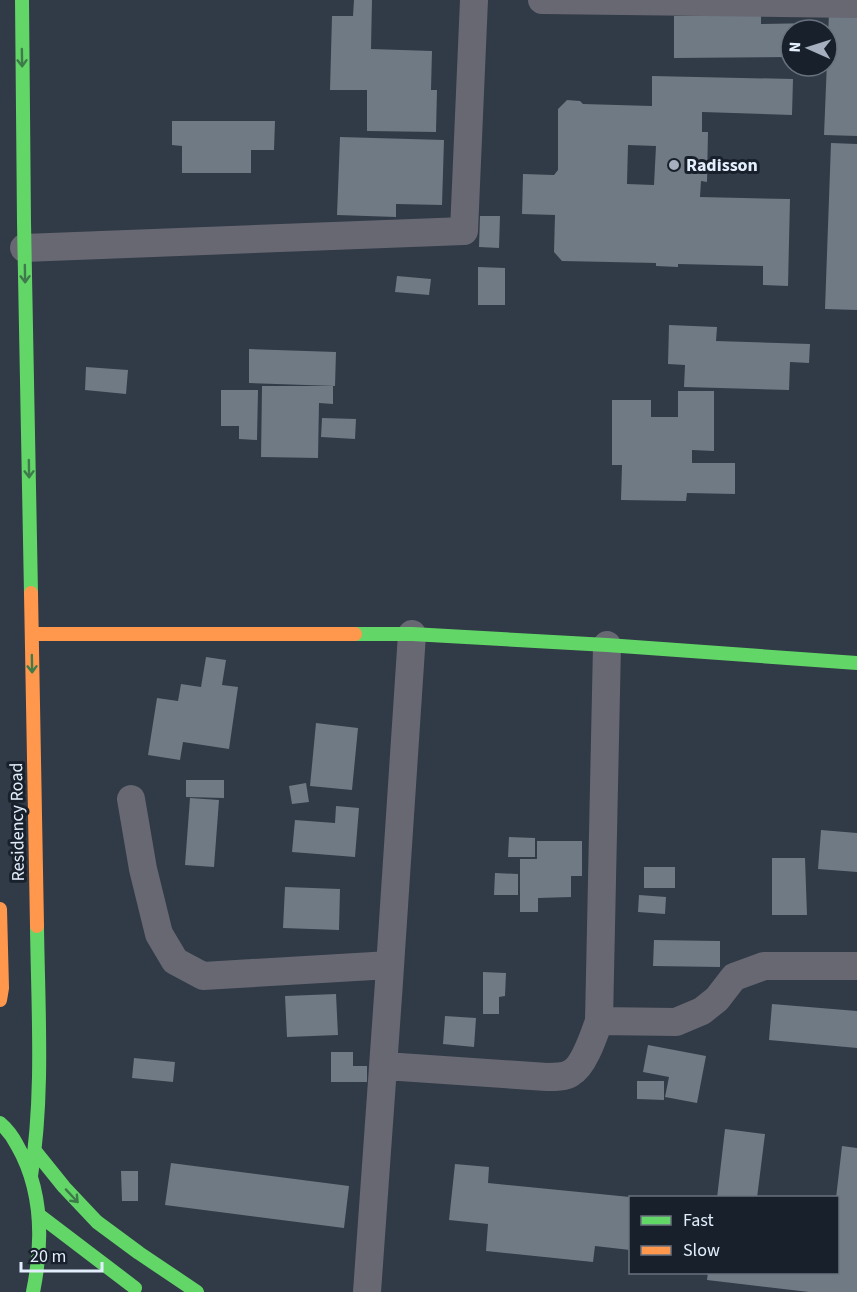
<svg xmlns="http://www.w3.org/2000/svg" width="857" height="1292" viewBox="0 0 857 1292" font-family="'Source Sans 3',sans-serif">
	<rect width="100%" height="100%" fill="#313a47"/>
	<path fill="#6f7a84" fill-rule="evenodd" d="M 354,0 L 372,0 L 371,49 L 432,51 L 431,90 L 437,90 L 436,132 L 367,131 L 367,90 L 330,90 L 332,16 L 353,16 Z
		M 829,12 L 857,13 L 857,136 L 824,135 Z
		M 761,15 L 761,24 L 815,23 L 815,30 L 791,30 L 791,57 L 674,58 L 674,16 Z
		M 652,76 L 793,79 L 792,115 L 702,112 L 702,132 L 708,132 L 707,182 L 701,181 L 700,197 L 790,199 L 788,286 L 763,285 L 763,266 L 678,264 L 678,267 L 656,266 L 656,263 L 562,261 L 554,252 L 555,215 L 522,214 L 523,174 L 554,175 L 558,170 L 558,109 L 567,100 L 580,101 L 583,104 L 652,106 ZM 628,145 L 656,146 L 654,185 L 627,184 Z
		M 172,121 L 275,121 L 274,150 L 251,150 L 251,173 L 182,173 L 182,146 L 172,145 Z
		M 340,137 L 444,140 L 442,205 L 396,204 L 396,217 L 337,215 Z
		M 831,143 L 857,144 L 857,310 L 825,309 Z
		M 480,216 L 500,216 L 499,248 L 479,247 Z
		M 478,267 L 505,268 L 505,305 L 478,305 Z
		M 397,276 L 431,279 L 429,295 L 395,292 Z
		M 669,325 L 717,327 L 716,341 L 810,344 L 809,363 L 790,362 L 789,390 L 684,387 L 685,365 L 668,364 Z
		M 249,349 L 336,352 L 335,386 L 249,383 Z
		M 86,367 L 128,370 L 126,394 L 85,390 Z
		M 262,386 L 333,386 L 333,404 L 319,403 L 318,458 L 261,457 Z
		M 221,390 L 258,390 L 257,440 L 239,439 L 239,426 L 221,426 Z
		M 678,391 L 714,391 L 714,451 L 692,450 L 692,463 L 735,463 L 735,494 L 687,493 L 686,501 L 621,500 L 622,465 L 612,465 L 612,400 L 651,400 L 651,417 L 678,417 Z
		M 322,418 L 356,419 L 355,439 L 321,437 Z
		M 206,657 L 226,660 L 222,685 L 238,687 L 229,749 L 183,742 L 180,760 L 148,755 L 157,698 L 178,701 L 181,684 L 201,687 Z
		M 316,723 L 358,728 L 352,790 L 310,786 Z
		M 186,780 L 224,780 L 224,798 L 186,797 Z
		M 306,783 L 309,802 L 292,804 L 289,786 Z
		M 190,798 L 219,800 L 214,867 L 185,865 Z
		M 336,806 L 359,808 L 355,857 L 292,852 L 295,820 L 335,823 Z
		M 821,830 L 857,833 L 857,872 L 818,869 Z
		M 509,837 L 535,838 L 535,857 L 508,857 Z
		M 537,841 L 582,841 L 582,876 L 571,876 L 571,897 L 538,898 L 538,912 L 520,912 L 520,859 L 537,859 Z
		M 772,858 L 805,858 L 807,915 L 772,915 Z
		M 644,867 L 675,867 L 675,888 L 644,888 Z
		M 495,873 L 518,874 L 518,895 L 494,895 Z
		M 285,887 L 340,889 L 339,930 L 283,928 Z
		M 639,895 L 666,897 L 665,914 L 638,912 Z
		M 654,940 L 720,941 L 720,967 L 653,966 Z
		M 483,972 L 506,973 L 505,996 L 499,997 L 499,1014 L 483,1014 Z
		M 336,994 L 338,1035 L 287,1037 L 285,996 Z
		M 772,1004 L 857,1011 L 857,1048 L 769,1040 Z
		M 445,1016 L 476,1018 L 474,1047 L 443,1044 Z
		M 648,1045 L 706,1056 L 697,1103 L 665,1097 L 669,1077 L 643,1072 Z
		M 331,1052 L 353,1052 L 353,1066 L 367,1066 L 367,1082 L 331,1082 Z
		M 134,1058 L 175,1062 L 173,1082 L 132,1078 Z
		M 637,1081 L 664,1081 L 664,1100 L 637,1099 Z
		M 725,1129 L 765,1134 L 757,1198 L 717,1198 Z
		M 842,1146 L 857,1148 L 857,1292 L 809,1292 L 707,1280 L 708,1272 L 838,1272 L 838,1198 L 836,1198 Z
		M 171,1163 L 349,1186 L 344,1228 L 165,1205 Z
		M 455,1164 L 489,1167 L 488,1183 L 630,1197 L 630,1250 L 595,1246 L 593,1262 L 486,1251 L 488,1224 L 449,1220 Z
		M 121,1171 L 138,1171 L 138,1201 L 122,1201 Z"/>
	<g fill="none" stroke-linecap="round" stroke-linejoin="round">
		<path stroke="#676872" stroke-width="28" d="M 542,0 L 857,4
			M 24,248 L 464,231 L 474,0
			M 131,799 L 143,869 L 159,934 L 175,961 L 203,976 L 390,965
			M 599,1021 L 676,1022 L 702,1011 L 717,999 L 734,977 L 764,966 L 857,966
			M 385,1066 L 547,1077 C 555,1077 565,1077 571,1073 C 584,1066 594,1035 599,1021 L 607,645
			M 367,1292 C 384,1073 397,853 412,634"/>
		<path stroke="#63d668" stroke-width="14" d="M 22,0 L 24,222 L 31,593
			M 355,634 L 412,634 L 607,645 L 857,663
			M 0,1123 C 7,1129 13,1137 17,1145 C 43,1190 43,1243 33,1292
			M 35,1151 L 64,1187 L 97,1222 L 139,1253 L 197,1292
			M 31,1176 C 44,1094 38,1009 37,926
			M 39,1215 L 135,1288"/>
		<path stroke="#ff974d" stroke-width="14" d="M 31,593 L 37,926
			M 32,634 L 355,634
			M 0,909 L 2,988 L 0,1000"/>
	</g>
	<defs><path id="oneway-shaft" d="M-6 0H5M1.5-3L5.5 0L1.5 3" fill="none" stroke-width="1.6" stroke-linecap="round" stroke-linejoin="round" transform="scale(1.5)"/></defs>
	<g stroke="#3e7b4a">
		<use href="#oneway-shaft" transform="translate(22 58) rotate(89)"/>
		<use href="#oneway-shaft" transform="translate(25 274) rotate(89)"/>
		<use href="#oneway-shaft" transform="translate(29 469) rotate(89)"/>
		<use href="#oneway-shaft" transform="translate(32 664) rotate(89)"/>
		<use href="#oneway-shaft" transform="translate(72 1196) rotate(47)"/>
	</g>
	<circle fill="#a5afbd" stroke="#18202b" stroke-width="2" cx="674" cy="165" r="6"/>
	<g text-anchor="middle" stroke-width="6" stroke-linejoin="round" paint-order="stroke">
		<g font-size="18" font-weight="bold" fill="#e3eefd" stroke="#18202b" text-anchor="start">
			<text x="686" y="171">Radisson</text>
		</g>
		<g font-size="18" fill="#e3eefd" stroke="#18202b">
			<text transform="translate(17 822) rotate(-91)" y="6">Residency Road</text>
		</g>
	</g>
	<rect x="629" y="1196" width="210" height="78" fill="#18202b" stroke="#69727f" stroke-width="1.5"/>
	<rect x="641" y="1216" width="30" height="9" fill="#63d668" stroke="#69727f" stroke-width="1.5"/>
	<text x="683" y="1226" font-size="18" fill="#e3eefd">Fast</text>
	<rect x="641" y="1246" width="30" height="9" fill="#ff974d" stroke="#69727f" stroke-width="1.5"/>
	<text x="683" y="1256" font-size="18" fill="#e3eefd">Slow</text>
	<g transform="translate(809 48) rotate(273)"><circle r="28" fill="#18202b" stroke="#69727f" stroke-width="1.5"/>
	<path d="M0-4.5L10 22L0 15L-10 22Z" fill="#a5afbd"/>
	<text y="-9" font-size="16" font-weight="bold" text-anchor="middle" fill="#e3eefd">N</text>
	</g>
	<path d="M21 1262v9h81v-9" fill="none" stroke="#e3eefd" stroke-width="3"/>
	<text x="30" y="1262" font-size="18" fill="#e3eefd" stroke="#18202b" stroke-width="4.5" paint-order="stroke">20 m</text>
</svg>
